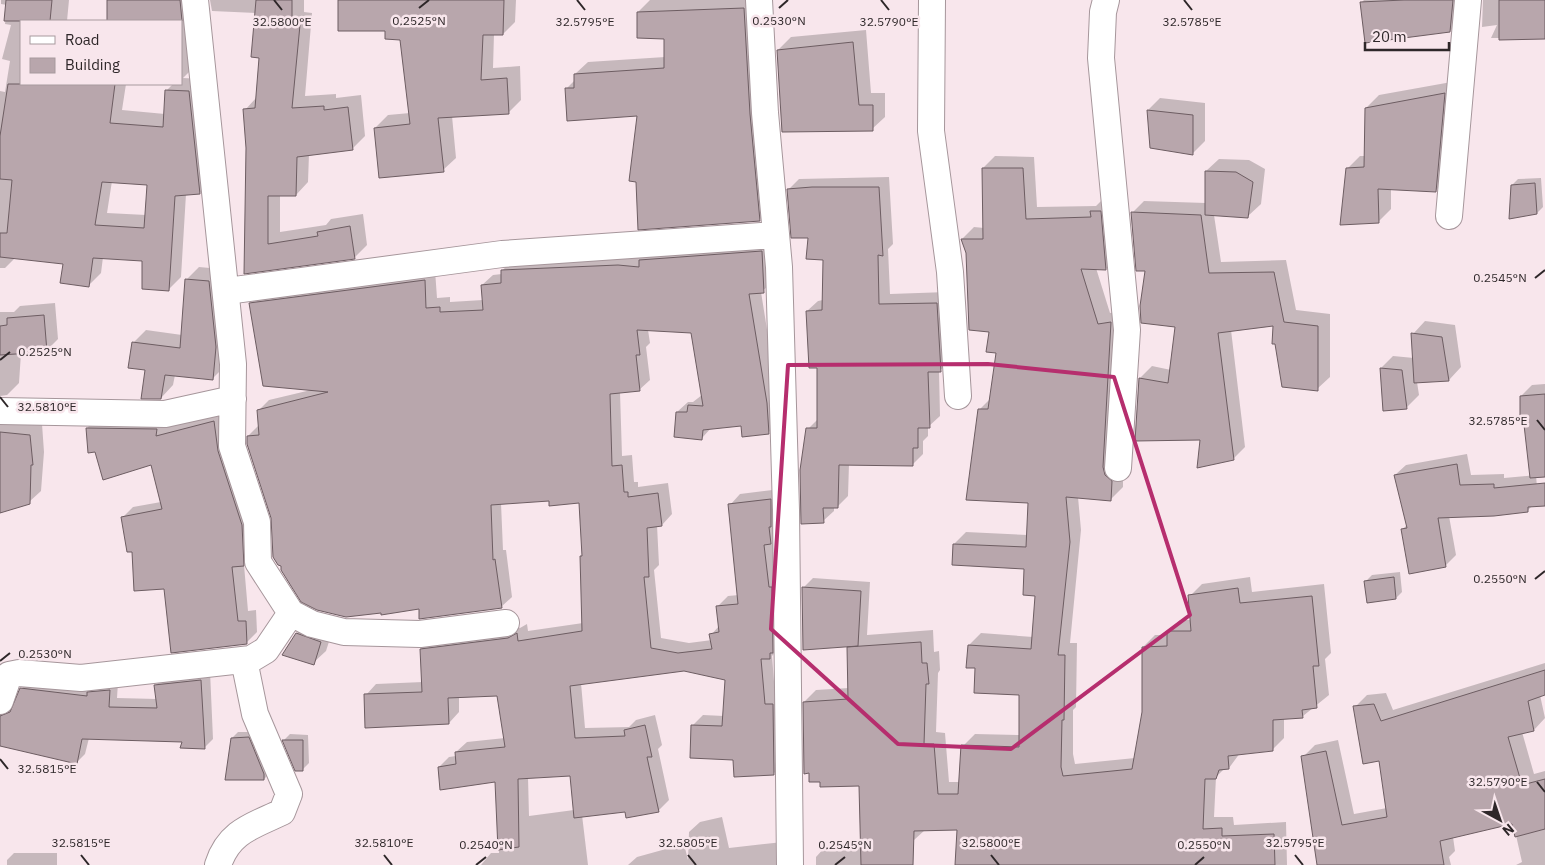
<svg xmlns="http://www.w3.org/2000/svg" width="1545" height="865" viewBox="0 0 1545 865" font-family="'IBM Plex Sans',sans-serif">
	<rect width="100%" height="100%" fill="#f8e6ec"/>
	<path fill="#0003" fill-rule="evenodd" d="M 1,0 L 69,0 L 67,21 L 21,21 L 21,84 L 126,84 L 122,110 L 165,114 L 166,91 L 173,84 L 181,84 L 181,21 L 108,21 L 108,0 L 194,0 L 192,69 L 183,78 L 202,79 L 212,180 L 200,193 L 186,194 L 181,277 L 168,290 L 143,260 L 103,257 L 101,273 L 88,286 L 64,262 L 16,257 L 5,268 L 0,268 L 0,91 L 5,92 L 10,61 L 2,59 L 11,25 L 5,24 L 7,5 L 1,4 ZM 112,181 L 148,184 L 146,215 L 107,213 Z
		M 210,0 L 304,0 L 304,12 L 312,13 L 305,96 L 336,94 L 336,98 L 361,95 L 365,136 L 352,149 L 309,154 L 308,182 L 296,195 L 280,195 L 280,232 L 326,225 L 331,219 L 363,214 L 367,245 L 355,257 L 245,272 L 247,148 L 245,110 L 257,97 L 261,57 L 256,13 L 212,11 Z
		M 339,0 L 516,0 L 515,22 L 503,34 L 494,34 L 493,68 L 520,66 L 521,100 L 509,112 L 452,116 L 456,158 L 443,170 L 375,128 L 388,115 L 410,113 L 401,38 Z
		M 650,0 L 757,0 L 772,208 L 759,220 L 639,114 L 566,89 L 575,80 L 575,74 L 588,62 L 665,57 L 665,37 L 638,12 Z
		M 1364,0 L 1466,0 L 1464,17 L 1450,31 L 1361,3 Z
		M 1483,0 L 1545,0 L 1545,38 L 1491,38 L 1497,25 L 1482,27 Z
		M 866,30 L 871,93 L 885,93 L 885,117 L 872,129 L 778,50 L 791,37 Z
		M 1457,81 L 1448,178 L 1436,190 L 1391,188 L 1391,209 L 1378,222 L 1347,169 L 1360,156 L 1366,156 L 1366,108 L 1379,95 Z
		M 1160,98 L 1205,103 L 1205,141 L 1193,153 L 1148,110 Z
		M 995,156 L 1034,157 L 1037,207 L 1096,206 L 1103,199 L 1118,257 L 1106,269 L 1096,268 L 1110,313 L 1123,311 L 1123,487 L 1111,499 L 1078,497 L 1081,530 L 1070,643 L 1077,643 L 1076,707 L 1073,710 L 1073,754 L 1075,764 L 1135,758 L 1143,712 L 1143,647 L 1155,635 L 1168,635 L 1168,632 L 1180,620 L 1192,620 L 1190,596 L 1202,584 L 1250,577 L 1252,592 L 1324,584 L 1331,653 L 1325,659 L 1329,695 L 1303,716 L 1284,718 L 1284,738 L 1272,750 L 1240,753 L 1229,768 L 1225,768 L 1216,777 L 1214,817 L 1233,817 L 1234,825 L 1286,822 L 1287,865 L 1040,865 L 958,829 L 925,830 L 914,840 L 860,785 L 804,702 L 816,690 L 849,688 L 848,647 L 851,645 L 803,588 L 813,578 L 870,582 L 867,635 L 933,630 L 934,652 L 939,651 L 940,670 L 938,673 L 936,732 L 945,733 L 949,782 L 960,782 L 963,746 L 975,734 L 1020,735 L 1020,694 L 976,667 L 969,645 L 981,633 L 1033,637 L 1036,595 L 1026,567 L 954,544 L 966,532 L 1028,535 L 1029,502 L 980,409 L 991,398 L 997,352 L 962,239 L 974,227 L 984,228 L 983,168 Z
		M 1219,159 L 1249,160 L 1265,169 L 1261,204 L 1248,216 L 1214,215 L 1221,262 L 1286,260 L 1296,310 L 1330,314 L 1330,377 L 1317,389 L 1275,325 L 1231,330 L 1245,447 L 1233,459 L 1202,438 L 1140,378 L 1152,366 L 1171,370 L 1176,326 L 1146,270 L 1132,213 L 1144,201 L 1206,203 L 1206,171 Z
		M 889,177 L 893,244 L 888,249 L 890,294 L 947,292 L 952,360 L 939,371 L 940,416 L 928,427 L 928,436 L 923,441 L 923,454 L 912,465 L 849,464 L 848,496 L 837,507 L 834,507 L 834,511 L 823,521 L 808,429 L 819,418 L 818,367 L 807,311 L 818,301 L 823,300 L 824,259 L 809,237 L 788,190 L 799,179 Z
		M 1541,178 L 1543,207 L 1537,213 L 1512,185 L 1518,179 Z
		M 772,241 L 774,281 L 761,292 L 777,392 L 779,422 L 768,433 L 742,424 L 712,427 L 702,438 L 677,412 L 688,402 L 693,402 L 702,395 L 692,332 L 648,330 L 650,343 L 646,347 L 650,380 L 639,390 L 620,392 L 622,456 L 632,455 L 634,482 L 638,482 L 638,487 L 668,483 L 672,514 L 662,525 L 657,525 L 659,565 L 654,570 L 661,638 L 689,643 L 712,640 L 711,635 L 719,626 L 717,607 L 728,596 L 739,595 L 730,505 L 740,494 L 781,489 L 780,647 L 772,656 L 775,694 L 783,694 L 784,763 L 773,774 L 734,758 L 692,726 L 703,715 L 724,716 L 726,679 L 684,670 L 581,683 L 585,728 L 629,727 L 636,720 L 655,715 L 662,745 L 658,749 L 669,800 L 658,811 L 626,810 L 582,815 L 588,865 L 481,865 L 491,853 L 499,853 L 496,781 L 439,767 L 449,757 L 456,756 L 456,752 L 467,742 L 505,738 L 498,695 L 459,696 L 459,712 L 449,723 L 366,695 L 376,684 L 423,682 L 421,649 L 432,639 L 520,628 L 527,624 L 528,631 L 583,623 L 581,556 L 584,554 L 580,502 L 550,499 L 501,503 L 503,550 L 506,550 L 512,597 L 501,607 L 420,608 L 273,517 L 248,436 L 259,425 L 258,411 L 269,400 L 311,390 L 250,304 L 261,293 L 435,270 L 437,298 L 450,297 L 450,302 L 483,300 L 482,285 L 493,275 L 502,274 L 502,271 L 512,260 ZM 571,775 L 574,810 L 529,816 L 528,777 Z
		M 199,267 L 221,269 L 225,366 L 212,379 L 175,375 L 173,385 L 161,398 L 133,343 L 146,330 L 182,335 L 186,280 Z
		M 55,303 L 58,339 L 46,351 L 21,353 L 19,383 L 7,395 L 0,396 L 0,312 L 14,312 L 20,306 Z
		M 1425,321 L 1455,325 L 1461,367 L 1449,380 L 1417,382 L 1419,395 L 1406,408 L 1381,368 L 1393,356 L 1414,358 L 1413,334 Z
		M 1545,384 L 1545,436 L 1521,396 L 1532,385 Z
		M 0,408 L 42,424 L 44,452 L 41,491 L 29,502 L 0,512 Z
		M 224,411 L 254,554 L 244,565 L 248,611 L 256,610 L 257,632 L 246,643 L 165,588 L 133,550 L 122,518 L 133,507 L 161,502 L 152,463 L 87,428 L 98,417 Z
		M 1467,454 L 1471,475 L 1504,474 L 1504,478 L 1536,475 L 1538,500 L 1528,510 L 1449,516 L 1456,555 L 1445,566 L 1403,529 L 1407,525 L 1395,475 L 1406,465 Z
		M 1400,572 L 1402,592 L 1396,598 L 1365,582 L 1372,575 Z
		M 310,621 L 333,629 L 326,651 L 313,663 L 284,654 L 297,633 Z
		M 1545,663 L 1545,694 L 1540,695 L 1545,718 L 1534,730 L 1522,732 L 1534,774 L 1545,771 L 1545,865 L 1516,865 L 1522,862 L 1513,822 L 1453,837 L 1455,851 L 1449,857 L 1451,865 L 1318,865 L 1303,757 L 1315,745 L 1338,740 L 1354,814 L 1387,808 L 1380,760 L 1355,707 L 1367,695 L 1386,693 L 1393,710 Z
		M 210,671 L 213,739 L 204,748 L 183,741 L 89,738 L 85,754 L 76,763 L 0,745 L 0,703 L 5,707 L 14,707 L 21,689 L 31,680 L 118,682 L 117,698 L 157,699 L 156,685 L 165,676 Z
		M 238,732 L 255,732 L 270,773 L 264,779 L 232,738 Z
		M 290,734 L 308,735 L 309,763 L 302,770 L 284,740 Z
		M 722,817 L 729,848 L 783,842 L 785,865 L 628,865 L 637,857 L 684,844 L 688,860 L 689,832 L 700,822 Z
		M 873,844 L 912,865 L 816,865 L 816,857 L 825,847 Z
		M 14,853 L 57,853 L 57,865 L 7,865 L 7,860 Z"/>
	<path fill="#b8a6ac" stroke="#6d5d62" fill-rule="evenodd" d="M 6,0 L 52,0 L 50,21 L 4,21 Z
		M 107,0 L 180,0 L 182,21 L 107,21 Z
		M 256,0 L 292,0 L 292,24 L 300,25 L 292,108 L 324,106 L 324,110 L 348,107 L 353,150 L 297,157 L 296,196 L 268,196 L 268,244 L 318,236 L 317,232 L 350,226 L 355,259 L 244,274 L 246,148 L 243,109 L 255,108 L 259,58 L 251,57 Z
		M 338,0 L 504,0 L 503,35 L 483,35 L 481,80 L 507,78 L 509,114 L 438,118 L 444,172 L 379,178 L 374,128 L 410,124 L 400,40 L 385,39 L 385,31 L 338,31 Z
		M 1404,0 L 1453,0 L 1450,32 L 1365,43 L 1360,2 Z
		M 1499,0 L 1545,0 L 1545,39 L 1499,40 Z
		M 744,8 L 750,114 L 760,221 L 638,230 L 636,182 L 629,181 L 637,116 L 567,121 L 565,88 L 574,88 L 574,74 L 664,68 L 664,39 L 637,38 L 637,12 Z
		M 853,42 L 859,105 L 873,105 L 873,131 L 782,132 L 777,50 Z
		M 8,84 L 115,84 L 110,123 L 163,127 L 165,90 L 189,91 L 200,194 L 175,196 L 169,291 L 142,289 L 142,261 L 93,258 L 89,287 L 60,283 L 63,264 L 0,257 L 0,233 L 7,233 L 12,180 L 0,179 L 0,136 ZM 102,182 L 147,185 L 144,228 L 95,225 Z
		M 1445,93 L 1436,192 L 1378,189 L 1379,223 L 1340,225 L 1346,168 L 1364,167 L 1365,108 Z
		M 1147,110 L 1193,115 L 1193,155 L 1150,148 Z
		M 982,168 L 1023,168 L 1026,219 L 1091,217 L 1090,211 L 1101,211 L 1106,270 L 1081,269 L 1098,324 L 1111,322 L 1103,467 L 1105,475 L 1112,481 L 1111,501 L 1066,497 L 1070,542 L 1058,655 L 1065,655 L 1064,720 L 1062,720 L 1061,767 L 1063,776 L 1132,769 L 1142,712 L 1142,647 L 1167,646 L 1167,631 L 1191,631 L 1188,595 L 1238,588 L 1240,603 L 1312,596 L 1319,666 L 1313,666 L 1317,708 L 1302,710 L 1303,718 L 1273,720 L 1273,751 L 1228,756 L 1229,769 L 1219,770 L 1216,779 L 1205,779 L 1203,829 L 1222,828 L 1222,836 L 1274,834 L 1275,865 L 955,865 L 957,830 L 914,831 L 913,865 L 861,865 L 859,786 L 820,787 L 820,782 L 809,782 L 809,773 L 804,774 L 803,702 L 848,699 L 847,647 L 921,642 L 922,663 L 927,663 L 929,684 L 926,684 L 924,744 L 934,744 L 938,794 L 958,794 L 961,745 L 1019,747 L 1019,695 L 974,693 L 975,668 L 966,668 L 968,645 L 1031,649 L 1035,596 L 1023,595 L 1024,569 L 952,565 L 953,544 L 1026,547 L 1028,503 L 966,500 L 978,409 L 988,409 L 996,353 L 986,352 L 989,332 L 969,330 L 966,253 L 961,239 L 983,239 Z
		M 1205,171 L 1236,172 L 1253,182 L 1248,218 L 1205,215 Z
		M 1535,183 L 1537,214 L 1509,219 L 1511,185 Z
		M 812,187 L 879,187 L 883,256 L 878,255 L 879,304 L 937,303 L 941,372 L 928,372 L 930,428 L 918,428 L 918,448 L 913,448 L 913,466 L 839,465 L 838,508 L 823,508 L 824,523 L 801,524 L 800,470 L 806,428 L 817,428 L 817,368 L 809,368 L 806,311 L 822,310 L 823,260 L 806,259 L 808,238 L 791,238 L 787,189 Z
		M 1131,212 L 1201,215 L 1209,273 L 1274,272 L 1284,322 L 1318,326 L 1318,391 L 1282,387 L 1275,344 L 1272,344 L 1273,326 L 1218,333 L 1234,460 L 1197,468 L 1200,440 L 1135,441 L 1139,378 L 1168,383 L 1175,327 L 1141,323 L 1140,306 L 1145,271 L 1136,271 Z
		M 762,251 L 764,293 L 749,294 L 767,403 L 769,434 L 742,437 L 741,426 L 703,430 L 702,440 L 674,437 L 676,412 L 687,412 L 688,405 L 703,406 L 691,333 L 637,330 L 640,355 L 636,355 L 640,391 L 610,394 L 612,466 L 622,465 L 624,492 L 628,492 L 628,497 L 658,493 L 662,526 L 647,528 L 649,577 L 644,577 L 651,648 L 678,653 L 712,649 L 709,634 L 719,632 L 716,606 L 738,604 L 728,504 L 771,499 L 771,527 L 769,527 L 771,544 L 764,545 L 769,587 L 772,587 L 773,653 L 770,653 L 770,659 L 761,659 L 765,704 L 773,704 L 774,775 L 734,777 L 733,760 L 690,758 L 691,725 L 722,726 L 725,680 L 684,671 L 570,686 L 575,738 L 625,736 L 624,730 L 645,725 L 652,757 L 647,757 L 659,812 L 626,818 L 625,812 L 574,818 L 570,776 L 518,779 L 519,847 L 498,850 L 495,782 L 440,790 L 438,767 L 456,764 L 455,752 L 505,747 L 497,696 L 448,698 L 449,724 L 365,728 L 364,694 L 422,692 L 420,649 L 508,638 L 517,633 L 518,641 L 582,631 L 580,556 L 582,556 L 579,503 L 549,506 L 549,501 L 491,505 L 493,560 L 495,559 L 502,608 L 419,619 L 419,609 L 381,615 L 381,613 L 346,617 L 317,610 L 301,602 L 281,570 L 281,566 L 278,565 L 273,557 L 271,518 L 247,444 L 247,436 L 259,435 L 257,410 L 328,392 L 263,386 L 249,303 L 425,280 L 426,308 L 440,307 L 440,312 L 483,310 L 481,285 L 501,283 L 501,270 L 618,265 L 639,267 L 639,260 Z
		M 185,279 L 209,281 L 216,347 L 213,380 L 165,375 L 161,399 L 141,399 L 145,370 L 128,368 L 132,342 L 180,348 Z
		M 44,315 L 47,352 L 0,355 L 0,326 L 7,325 L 7,318 Z
		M 1411,333 L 1442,337 L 1449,381 L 1414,383 Z
		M 1380,368 L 1402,370 L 1407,409 L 1383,411 Z
		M 1545,394 L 1545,477 L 1530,478 L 1523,416 L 1520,416 L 1520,396 Z
		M 214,421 L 218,451 L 242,525 L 244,566 L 232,567 L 238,621 L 246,621 L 247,644 L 171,653 L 164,589 L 134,591 L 132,552 L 127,552 L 121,517 L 162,509 L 151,465 L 103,480 L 95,452 L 88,453 L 86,428 L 157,429 L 156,436 Z
		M 0,432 L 30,435 L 33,465 L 31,465 L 30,504 L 0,513 Z
		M 1457,464 L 1460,485 L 1494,484 L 1494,488 L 1545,483 L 1545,506 L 1528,507 L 1528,512 L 1494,516 L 1438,518 L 1446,567 L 1409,574 L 1401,529 L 1407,528 L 1394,475 Z
		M 1394,577 L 1396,599 L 1367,603 L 1364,581 Z
		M 802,587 L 861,591 L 858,646 L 803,650 Z
		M 296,633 L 321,642 L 314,665 L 282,655 Z
		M 1545,670 L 1545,695 L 1528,701 L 1534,731 L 1508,737 L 1522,785 L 1545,779 L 1545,829 L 1515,837 L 1512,824 L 1440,841 L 1444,865 L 1317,865 L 1301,756 L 1326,751 L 1342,825 L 1387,817 L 1379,761 L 1363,764 L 1353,706 L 1374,704 L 1381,721 Z
		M 201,680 L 205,749 L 180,748 L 182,742 L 82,739 L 77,764 L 0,746 L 0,716 L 10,712 L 20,688 L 87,696 L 87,692 L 110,690 L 109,707 L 157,708 L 154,685 Z
		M 249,737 L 264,774 L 264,780 L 225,780 L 231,738 Z
		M 282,740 L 303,740 L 303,771 L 295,771 Z"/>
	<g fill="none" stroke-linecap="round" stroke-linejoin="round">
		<g stroke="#a6969b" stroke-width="28">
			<path id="street" d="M 195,0 L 233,364 L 232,446 L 257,522 L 258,562 L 291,613 L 312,624 L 344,632 L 420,634 L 506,623
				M 759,0 L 765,113 L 779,267 L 786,510 L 790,865
				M 932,0 L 931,131 L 950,272 L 958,396
				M 1106,0 L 1103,12 L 1101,58 L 1127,330 L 1118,468
				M 1449,216 L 1468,0
				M 227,291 L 502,254 L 776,235
				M 0,411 L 165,414 L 233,399
				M 0,701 L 9,675 L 19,673 L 81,678 L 251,659 L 266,650 L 291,613
				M 218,865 C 229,831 253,826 282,812 L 289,794 L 255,714 L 244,660"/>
		</g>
		<use href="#street" stroke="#fff" stroke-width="26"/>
	</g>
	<path fill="none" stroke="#b62e6e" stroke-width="4" stroke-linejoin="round" d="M 988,364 L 1114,377 L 1190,615 L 1011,749 L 898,744 L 771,629 L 788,365 Z"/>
	<path fill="none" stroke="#2e2729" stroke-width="2" d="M 274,0 L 282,10M 577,0 L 585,10M 881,0 L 889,10M 1184,0 L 1192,10M 419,8 L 429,0M 779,8 L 788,0M 1535,278 L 1545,270M 0,360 L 10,352M 0,397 L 8,407M 1537,420 L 1545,430M 1535,579 L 1545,571M 0,661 L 10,653M 0,759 L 8,769M 1537,782 L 1545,792M 81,855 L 89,865M 384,855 L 392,865M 688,855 L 696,865M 991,855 L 999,865M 1295,855 L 1303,865M 476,865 L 486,857M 835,865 L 845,857M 1195,865 L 1204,857"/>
	<g font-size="12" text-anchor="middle" fill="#2e2729" stroke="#f8e6ec" stroke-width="5" stroke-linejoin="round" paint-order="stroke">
		<text x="419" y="25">0.2525°N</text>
		<text x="779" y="25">0.2530°N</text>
		<text x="1192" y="26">32.5785°E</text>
		<text x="282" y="26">32.5800°E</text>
		<text x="585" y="26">32.5795°E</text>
		<text x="889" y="26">32.5790°E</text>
		<text x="1500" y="282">0.2545°N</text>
		<text x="45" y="356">0.2525°N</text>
		<text x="47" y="411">32.5810°E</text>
		<text x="1498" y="425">32.5785°E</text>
		<text x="1500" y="583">0.2550°N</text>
		<text x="45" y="658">0.2530°N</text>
		<text x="47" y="773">32.5815°E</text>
		<text x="1498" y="786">32.5790°E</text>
		<text x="81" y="847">32.5815°E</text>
		<text x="384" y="847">32.5810°E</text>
		<text x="688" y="847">32.5805°E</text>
		<text x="991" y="847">32.5800°E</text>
		<text x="1295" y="847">32.5795°E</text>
		<text x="486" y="849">0.2540°N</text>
		<text x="845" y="849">0.2545°N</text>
		<text x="1204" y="849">0.2550°N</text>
	</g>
	<rect x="20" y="20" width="162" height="65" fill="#f8e6ec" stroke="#a79a9e"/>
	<rect x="30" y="36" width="25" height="8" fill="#ffffff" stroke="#a79a9e"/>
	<text x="65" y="45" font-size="15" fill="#2e2729">Road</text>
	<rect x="30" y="58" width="25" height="15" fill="#b8a6ac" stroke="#a79a9e"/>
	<text x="65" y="70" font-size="15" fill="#2e2729">Building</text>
	<g transform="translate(1500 820) rotate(140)" stroke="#f8e6ec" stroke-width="4" paint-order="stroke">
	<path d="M0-4L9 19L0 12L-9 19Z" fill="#2e2729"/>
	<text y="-8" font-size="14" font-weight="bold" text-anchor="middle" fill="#2e2729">N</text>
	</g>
	<path d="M1365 42v8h84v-8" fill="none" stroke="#2e2729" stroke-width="2.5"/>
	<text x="1372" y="42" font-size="15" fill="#2e2729" stroke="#f8e6ec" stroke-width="4" paint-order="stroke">20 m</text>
</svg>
